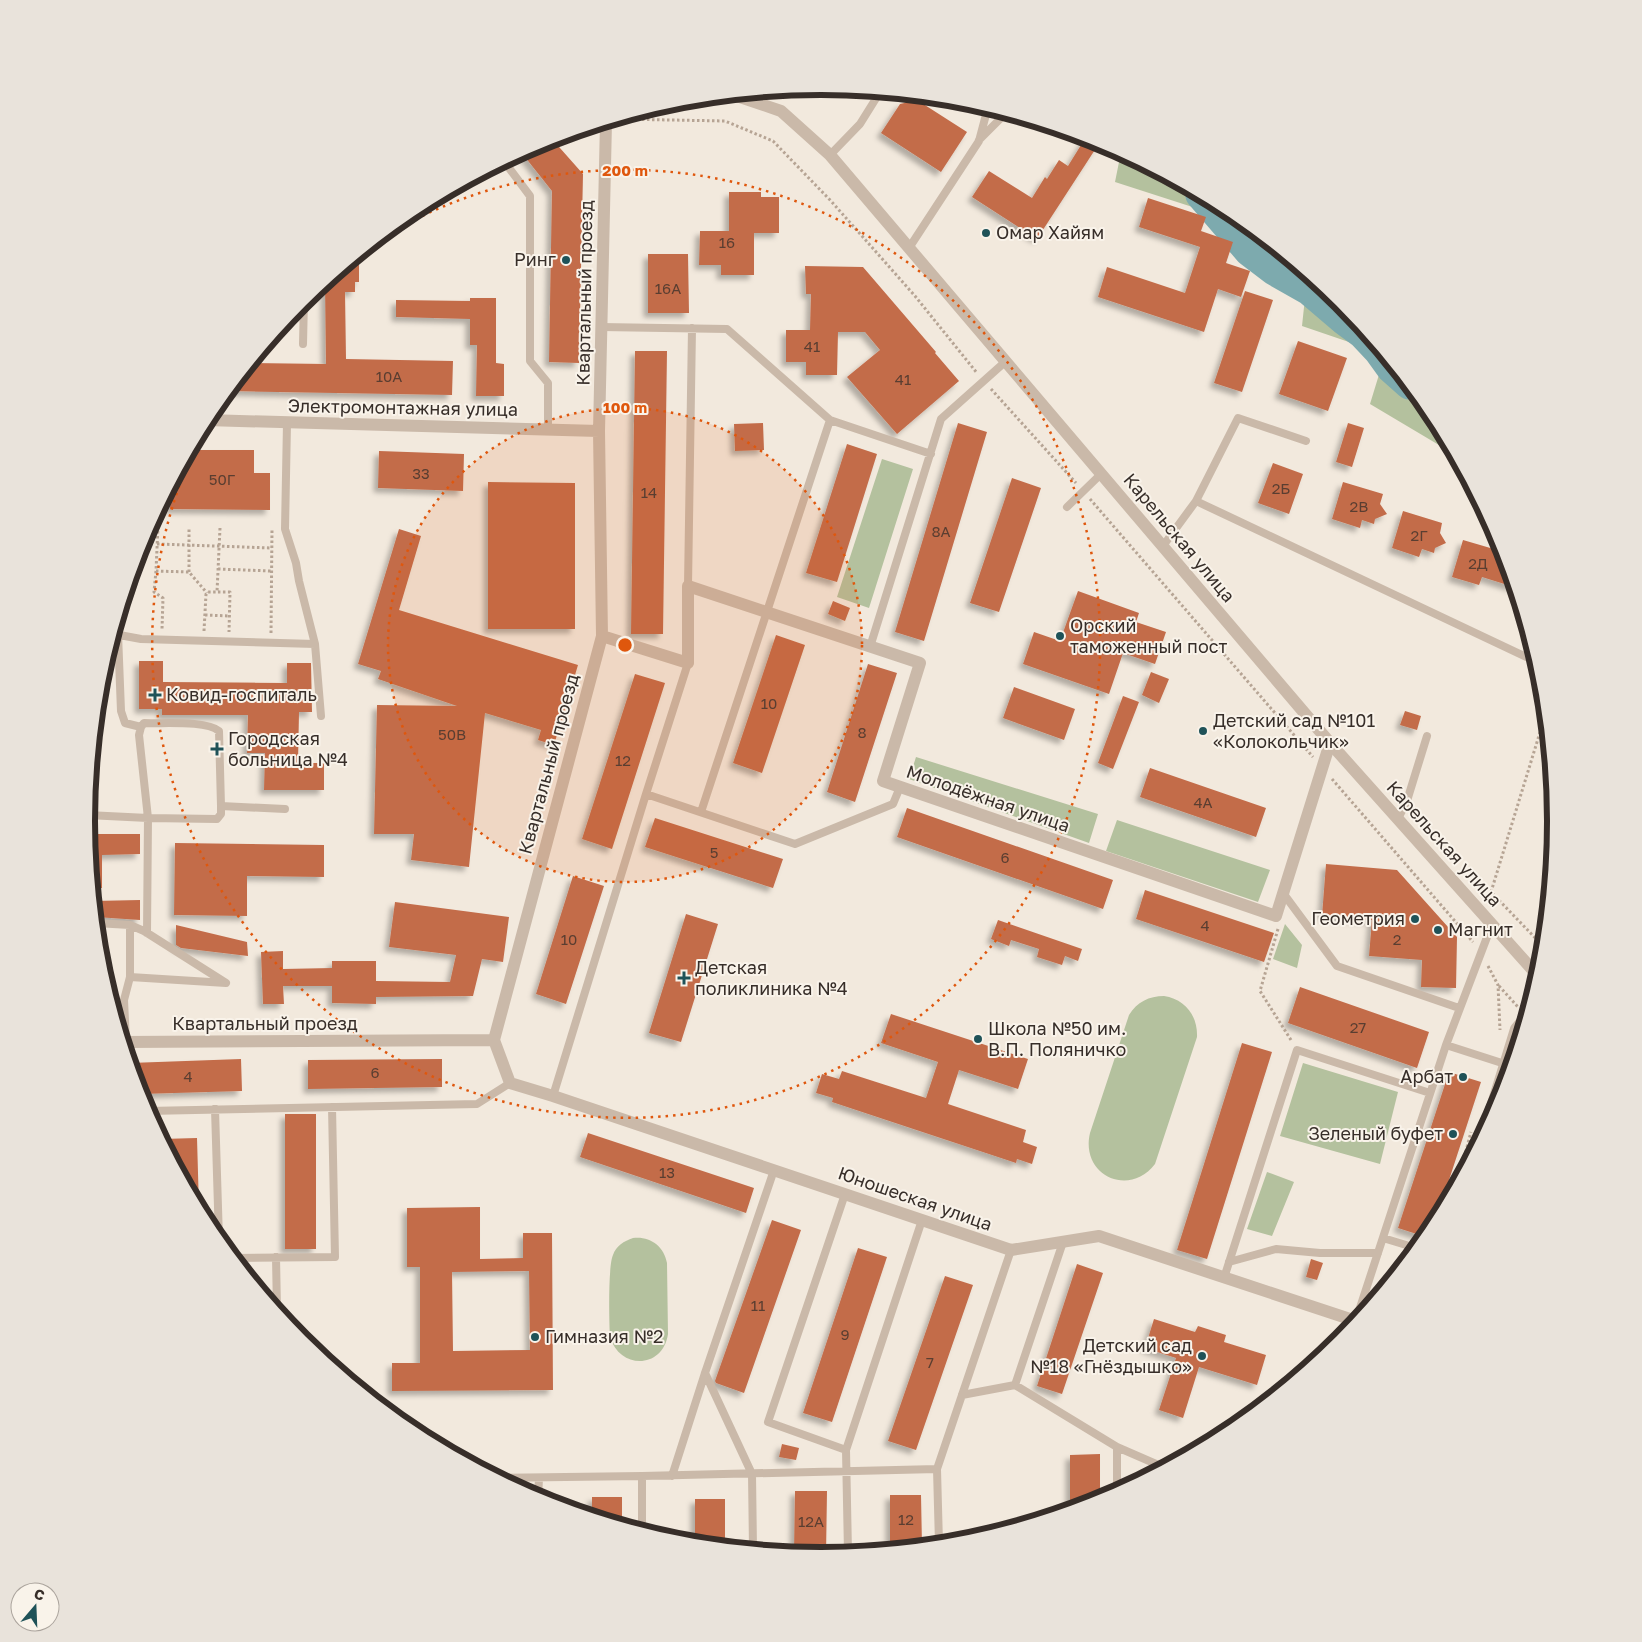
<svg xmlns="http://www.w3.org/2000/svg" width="1642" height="1642" viewBox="0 0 1642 1642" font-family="'Golos Text',sans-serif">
	<defs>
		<filter id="shadow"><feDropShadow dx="-4.5" dy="4.5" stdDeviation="2.5" flood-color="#0004"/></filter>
	</defs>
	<rect width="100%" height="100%" fill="#f2e9dd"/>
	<path fill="#b4c19e" d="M 1121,152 L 1229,210 L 1341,302 L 1384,354 L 1302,326 L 1307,279 L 1208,212 L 1115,182 Z
		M 1385,355 L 1432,413 L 1454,454 L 1370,404 Z
		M 882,459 L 913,469 L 869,608 L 837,597 Z
		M 916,757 L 1098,814 L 1089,843 L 909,779 Z
		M 1117,820 L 1270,870 L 1258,902 L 1106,851 Z
		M 1285,924 L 1302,945 L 1297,968 L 1273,959 Z
		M 1164,996 C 1185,999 1198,1016 1197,1037 L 1155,1164 C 1129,1198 1080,1175 1090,1133 L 1129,1015 C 1137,1002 1149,996 1164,996 Z
		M 1303,1063 L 1398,1092 L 1380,1164 L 1280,1136 Z
		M 1267,1172 L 1294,1182 L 1272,1236 L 1247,1229 Z
		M 633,1238 C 650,1236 664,1246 667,1263 L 668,1334 C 663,1369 620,1370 610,1337 C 609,1323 608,1265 613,1255 C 616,1246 624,1241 633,1238 Z"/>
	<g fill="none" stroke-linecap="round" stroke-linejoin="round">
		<path stroke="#7daaae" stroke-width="29" d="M 1200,195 L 1249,252 L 1274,271 L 1309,291 L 1343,320 L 1362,334 L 1378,351 L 1391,369 L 1409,385"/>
	</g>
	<path fill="#c36c4a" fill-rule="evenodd" filter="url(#shadow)" d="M 917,100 L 967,132 L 941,172 L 881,133 L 900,104 Z
		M 1086,137 L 1100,142 L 1037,239 L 972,197 L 989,171 L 1032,198 L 1045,177 L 1047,179 L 1059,160 L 1068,166 Z
		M 552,139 L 583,174 L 579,363 L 549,362 L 552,191 L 521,152 L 540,142 Z
		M 729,192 L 761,192 L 761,197 L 779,197 L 779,233 L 754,233 L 754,275 L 721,275 L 721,265 L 699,265 L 700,231 L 729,231 Z
		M 1148,198 L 1206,217 L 1201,231 L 1233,242 L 1226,263 L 1250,271 L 1241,297 L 1218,289 L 1204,332 L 1098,297 L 1107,267 L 1185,293 L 1200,247 L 1139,227 Z
		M 359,254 L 359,282 L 355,282 L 355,292 L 345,292 L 346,359 L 453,361 L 452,395 L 228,391 L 251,363 L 326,364 L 325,282 Z
		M 648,254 L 688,254 L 689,313 L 648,313 Z
		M 805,266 L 863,267 L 936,352 L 935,353 L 959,381 L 897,434 L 847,377 L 880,350 L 865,332 L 838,332 L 837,375 L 806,375 L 806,362 L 786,362 L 786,330 L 810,330 L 811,294 L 806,294 Z
		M 1245,291 L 1273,300 L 1242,392 L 1214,383 Z
		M 470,298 L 496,298 L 496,363 L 504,364 L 504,396 L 476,396 L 477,345 L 470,345 L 470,319 L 396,317 L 396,300 L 470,301 Z
		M 1298,341 L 1347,358 L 1328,411 L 1279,394 Z
		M 635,351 L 667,351 L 663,634 L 631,634 Z
		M 763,423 L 764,450 L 735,451 L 734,424 Z
		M 958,423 L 987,432 L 924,641 L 895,632 Z
		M 1348,423 L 1364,428 L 1352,467 L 1336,462 Z
		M 847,444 L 877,454 L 837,582 L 806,573 Z
		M 190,450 L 254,450 L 254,473 L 270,473 L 270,510 L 170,509 L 170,487 L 178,472 L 184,472 L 184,462 Z
		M 379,451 L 464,454 L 463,491 L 378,488 Z
		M 1273,463 L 1303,474 L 1289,514 L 1258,503 Z
		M 1012,478 L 1041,488 L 999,612 L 970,603 Z
		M 488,482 L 575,483 L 575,629 L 488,629 Z
		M 1343,482 L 1383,494 L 1380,504 L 1387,514 L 1375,519 L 1374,524 L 1362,520 L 1360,528 L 1332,519 Z
		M 1403,511 L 1442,523 L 1440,533 L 1446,543 L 1435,548 L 1434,553 L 1422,549 L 1419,557 L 1392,548 Z
		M 399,529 L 421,536 L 399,610 L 578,665 L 554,745 L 538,740 L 541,730 L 485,713 L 469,867 L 411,860 L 414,834 L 374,834 L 377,705 L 457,706 L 378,679 L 381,671 L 358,664 Z
		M 1463,540 L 1504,552 L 1514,587 L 1482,577 L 1479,585 L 1452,577 Z
		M 1078,591 L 1139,613 L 1136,622 L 1166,632 L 1155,664 L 1123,653 L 1109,694 L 1023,664 L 1034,632 L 1060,641 Z
		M 833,601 L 850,608 L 845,621 L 828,614 Z
		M 776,635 L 805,645 L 762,773 L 733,763 Z
		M 139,661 L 163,661 L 163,682 L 287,683 L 287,663 L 311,663 L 312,712 L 299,712 L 298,763 L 324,763 L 324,790 L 264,790 L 265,753 L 247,753 L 248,715 L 162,715 L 162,709 L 139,709 Z
		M 868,664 L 897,673 L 855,802 L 827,792 Z
		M 1151,672 L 1169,679 L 1159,703 L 1142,695 Z
		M 635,674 L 665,683 L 612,849 L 582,839 Z
		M 1014,687 L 1075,709 L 1064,740 L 1003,718 Z
		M 1123,696 L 1139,702 L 1113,769 L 1098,763 Z
		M 1405,711 L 1421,716 L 1417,730 L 1400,725 Z
		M 1150,768 L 1266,808 L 1256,837 L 1140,797 Z
		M 907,808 L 1113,880 L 1103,909 L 897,837 Z
		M 655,818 L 783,859 L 773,888 L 645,847 Z
		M 88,834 L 140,834 L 140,854 L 102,855 L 102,888 L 93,889 Z
		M 175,843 L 324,845 L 324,877 L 247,876 L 247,916 L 174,915 Z
		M 1326,864 L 1397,870 L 1457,937 L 1456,988 L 1421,987 L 1422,960 L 1369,956 L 1372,920 L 1322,916 Z
		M 573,876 L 604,886 L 566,1004 L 536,994 Z
		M 1145,890 L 1274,933 L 1264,962 L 1136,919 Z
		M 140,900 L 140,920 L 96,917 L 94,901 Z
		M 395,902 L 509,917 L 503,962 L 482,959 L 473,996 L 376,997 L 376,1004 L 332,1003 L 332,986 L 283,986 L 284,1004 L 263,1004 L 261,952 L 283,951 L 283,969 L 332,968 L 332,961 L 376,961 L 376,981 L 450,982 L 456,955 L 389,947 Z
		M 686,914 L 718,924 L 681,1042 L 649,1033 Z
		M 998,920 L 1082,949 L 1078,961 L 1065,956 L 1062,965 L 1037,957 L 1039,949 L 1011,940 L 1009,946 L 991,939 Z
		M 176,925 L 247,942 L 248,956 L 181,948 L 176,945 Z
		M 1300,987 L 1429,1032 L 1417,1068 L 1288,1023 Z
		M 891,1014 L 1028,1059 L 1018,1089 L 959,1070 L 948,1104 L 1026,1130 L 1023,1142 L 1037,1147 L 1032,1164 L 1017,1159 L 1016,1163 L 832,1102 L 833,1098 L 816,1093 L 822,1074 L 839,1079 L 842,1071 L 926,1098 L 938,1062 L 881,1043 Z
		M 1242,1043 L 1272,1052 L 1207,1259 L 1177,1250 Z
		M 241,1059 L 242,1091 L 140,1094 L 130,1063 Z
		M 442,1059 L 442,1087 L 308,1089 L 308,1060 Z
		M 1449,1072 L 1481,1082 L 1434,1226 L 1426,1237 L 1398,1228 Z
		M 285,1114 L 316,1114 L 316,1249 L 285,1249 Z
		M 588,1133 L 754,1188 L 746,1213 L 580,1157 Z
		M 197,1138 L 199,1208 L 162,1139 Z
		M 480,1207 L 480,1259 L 523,1258 L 523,1233 L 552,1233 L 553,1390 L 392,1391 L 392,1363 L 420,1363 L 420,1267 L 407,1267 L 407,1208 ZM 529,1271 L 530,1350 L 453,1351 L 452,1272 Z
		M 772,1220 L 801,1230 L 744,1393 L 716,1383 L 715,1381 Z
		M 858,1248 L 887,1257 L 832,1422 L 803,1413 Z
		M 1311,1259 L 1323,1263 L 1317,1280 L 1306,1277 Z
		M 1077,1264 L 1103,1273 L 1062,1394 L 1037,1386 Z
		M 945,1276 L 973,1285 L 916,1450 L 888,1441 Z
		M 1154,1319 L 1195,1332 L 1198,1326 L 1226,1335 L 1224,1342 L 1266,1355 L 1257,1385 L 1199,1367 L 1183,1418 L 1159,1410 L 1176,1358 L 1145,1348 Z
		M 782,1444 L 799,1448 L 796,1460 L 779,1457 Z
		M 1100,1454 L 1100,1500 L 1070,1509 L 1070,1455 Z
		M 795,1491 L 827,1491 L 826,1555 L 794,1553 Z
		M 890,1495 L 921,1495 L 922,1546 L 890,1549 Z
		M 592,1497 L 622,1497 L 622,1525 L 592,1516 Z
		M 695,1499 L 725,1499 L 725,1546 L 695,1543 Z"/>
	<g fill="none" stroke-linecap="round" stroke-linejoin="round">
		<path stroke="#b6a494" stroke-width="3" stroke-dasharray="2.5 2.5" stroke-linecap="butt" d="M 617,119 L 725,121 L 773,141 L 831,201 L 915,296 L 977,373
			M 991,389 L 1076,483
			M 1090,499 L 1313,757
			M 158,526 L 156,571 L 189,572 L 207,593
			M 220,528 L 217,592 L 230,592 L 229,632
			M 157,544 L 272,548
			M 218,569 L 271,571
			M 156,571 L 154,592 L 163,598 L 162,629
			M 189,572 L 189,527
			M 205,615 L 230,616
			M 204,631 L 206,594 L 208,592 L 217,592
			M 271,633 L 272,529
			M 1332,779 L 1473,942
			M 1492,893 L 1543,946
			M 1491,902 L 1491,892 L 1545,716
			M 1278,929 L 1260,991 L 1291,1040
			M 1488,966 L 1498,985 L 1500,1030
			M 1499,986 L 1518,1007
			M 1458,1181 L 1471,1132"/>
		<path stroke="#cab9a9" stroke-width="8" d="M 979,140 L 1006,113
			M 830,155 L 860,124 L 880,92
			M 499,164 L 506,164 L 530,196 L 530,361 L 548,383 L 548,429
			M 909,248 L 979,141 L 988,107
			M 601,327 L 727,329 L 830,420 L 931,454
			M 303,344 L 304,299
			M 287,423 L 285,529 L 296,563 L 299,581 L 315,644 L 321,716
			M 1196,501 L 1537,662
			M 1067,507 L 1101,474
			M 1163,546 L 1196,501 L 1238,418 L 1306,441
			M 688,586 L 692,328
			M 114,634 L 141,639 L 315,644
			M 118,634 L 121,711 L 125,723 L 141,727
			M 870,647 L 941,419 L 1005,362
			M 688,663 L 646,794 L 795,844 L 893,804 L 900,787
			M 144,723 C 163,724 206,720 219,731 L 221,806 L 221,814 L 217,819 L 148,818 L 139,735 L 141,727 Z
			M 221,806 L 285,809
			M 701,812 L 830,420
			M 87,815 L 148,818 L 147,933
			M 1398,818 L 1406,804 L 1427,736
			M 1283,893 L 1337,966 L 1459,1008
			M 96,923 L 130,925 L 144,931 L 226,983 L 130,977 L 124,1000 L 126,1042
			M 130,925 L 130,977
			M 1446,1045 L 1505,1064
			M 553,1096 L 646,794
			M 215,1109 L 219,1240
			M 147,1111 L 477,1104 L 510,1083
			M 845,1194 L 768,1422 L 846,1450
			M 1383,1238 L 1416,1248
			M 276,1257 L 277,1311
			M 234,1258 L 335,1257 L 332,1107
			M 1229,1262 L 1276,1249 L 1320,1253 L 1378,1253
			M 1224,1278 L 1297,1050 L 1430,1093
			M 1355,1323 L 1446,1045 L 1492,924
			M 705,1373 L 752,1474 L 753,1549
			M 1015,1385 L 1117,1447 L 1117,1492
			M 962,1395 L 1015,1385 L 1063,1242
			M 1117,1447 L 1163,1467
			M 672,1476 L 705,1373 L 774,1170
			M 499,1478 L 642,1476 L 937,1469
			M 538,1499 L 539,1478
			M 642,1531 L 642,1476
			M 939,1544 L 937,1469 L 1011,1250
			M 848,1553 L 846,1450 L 922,1220"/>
		<path stroke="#cab9a9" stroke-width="12" d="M 206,420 L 599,431
			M 602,636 L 688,663 L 688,586 L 920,663 L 883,781 L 1276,916 L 1330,743
			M 494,1040 L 510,1083 L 553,1096 L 1011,1250 L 1099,1236 L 1356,1321
			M 124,1042 L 494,1040 L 602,636 L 599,431 L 606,122"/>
		<path stroke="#cab9a9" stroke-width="12" d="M 734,95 L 781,111 L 830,155 L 1330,743 L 1538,976
			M 1485,1130 L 1516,1029 L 1525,1018"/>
	</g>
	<circle cx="625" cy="645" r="237" fill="#df570d" fill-opacity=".12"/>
	<g fill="none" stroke="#df570d" stroke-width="2.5" stroke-dasharray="2.5 5">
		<circle cx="625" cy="645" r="237"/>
		<path d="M370 245A474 474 0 1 1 215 408"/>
	</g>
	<g fill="#1f5258" stroke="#f9f3ea" stroke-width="2">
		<circle cx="986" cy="233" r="5"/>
		<circle cx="566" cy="260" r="5"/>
		<circle cx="1060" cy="636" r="5"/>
		<path d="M152.5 687.5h5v5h5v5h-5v5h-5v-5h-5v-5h5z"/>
		<circle cx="1203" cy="731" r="5"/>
		<path d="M214.5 741.5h5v5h5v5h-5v5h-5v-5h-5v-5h5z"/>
		<circle cx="1415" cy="919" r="5"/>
		<circle cx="1438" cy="930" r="5"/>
		<path d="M681.5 970.5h5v5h5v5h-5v5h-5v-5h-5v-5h5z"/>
		<circle cx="978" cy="1039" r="5"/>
		<circle cx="1463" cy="1077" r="5"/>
		<circle cx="1453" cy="1134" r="5"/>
		<circle cx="535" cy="1337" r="5"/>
		<circle cx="1202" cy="1356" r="5"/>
	</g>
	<g text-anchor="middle" stroke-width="4" stroke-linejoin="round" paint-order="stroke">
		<g font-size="15" fill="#5a3e31">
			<text x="727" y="248">16</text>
			<text x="668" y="294">16А</text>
			<text x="812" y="352">41</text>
			<text x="389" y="382">10А</text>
			<text x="903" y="385">41</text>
			<text x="421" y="479">33</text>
			<text x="222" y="485">50Г</text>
			<text x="1281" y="494">2Б</text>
			<text x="649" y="498">14</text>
			<text x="1359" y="512">2В</text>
			<text x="941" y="537">8А</text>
			<text x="1419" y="541">2Г</text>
			<text x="1478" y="569">2Д</text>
			<text x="769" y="709">10</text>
			<text x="862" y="738">8</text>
			<text x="452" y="740">50В</text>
			<text x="623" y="766">12</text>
			<text x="1203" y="808">4А</text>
			<text x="714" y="858">5</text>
			<text x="1005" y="863">6</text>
			<text x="1205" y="931">4</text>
			<text x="569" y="945">10</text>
			<text x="1397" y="945">2</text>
			<text x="1358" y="1033">27</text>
			<text x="375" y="1078">6</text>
			<text x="188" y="1082">4</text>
			<text x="667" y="1178">13</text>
			<text x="758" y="1311">11</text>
			<text x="845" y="1340">9</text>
			<text x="930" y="1368">7</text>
			<text x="906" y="1525">12</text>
			<text x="811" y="1527">12А</text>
		</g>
		<g font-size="18" fill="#372e29" stroke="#f9f3ea" text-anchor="start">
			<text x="996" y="239">Омар Хайям</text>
			<text x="556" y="266" text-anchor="end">Ринг</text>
			<text x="1070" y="632">Орский<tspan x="1070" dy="21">таможенный пост</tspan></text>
			<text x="166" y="701">Ковид-госпиталь</text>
			<text x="1213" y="727">Детский сад №101<tspan x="1213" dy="21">«Колокольчик»</tspan></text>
			<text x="228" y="745">Городская<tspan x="228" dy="21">больница №4</tspan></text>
			<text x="1405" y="925" text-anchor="end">Геометрия</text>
			<text x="1448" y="936">Магнит</text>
			<text x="695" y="974">Детская<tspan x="695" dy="21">поликлиника №4</tspan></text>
			<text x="988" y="1035">Школа №50 им.<tspan x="988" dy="21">В.П. Поляничко</tspan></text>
			<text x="1453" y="1083" text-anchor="end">Арбат</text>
			<text x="1443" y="1140" text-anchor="end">Зеленый буфет</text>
			<text x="545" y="1343">Гимназия №2</text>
			<text x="1192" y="1352" text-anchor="end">Детский сад<tspan x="1192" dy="21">№18 «Гнёздышко»</tspan></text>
		</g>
		<g font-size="18" fill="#372e29" stroke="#f9f3ea">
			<text transform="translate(585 293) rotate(-89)" y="6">Квартальный проезд</text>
			<text transform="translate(403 408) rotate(1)" y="6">Электромонтажная улица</text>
			<text transform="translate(1179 538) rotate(50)" y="6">Карельская улица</text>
			<text transform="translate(549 764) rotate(-75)" y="6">Квартальный проезд</text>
			<text transform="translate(988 799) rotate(19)" y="6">Молодёжная улица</text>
			<text transform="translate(1444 844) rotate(48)" y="6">Карельская улица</text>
			<text x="265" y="1030">Квартальный проезд</text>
			<text transform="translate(915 1199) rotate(19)" y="6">Юношеская улица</text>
		</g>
	</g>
	<path d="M0 0H1642V1642H0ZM95 821a726 726 0 1 1 1452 0a726 726 0 1 1-1452 0Z" fill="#e9e3db" fill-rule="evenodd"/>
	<path fill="none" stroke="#372e29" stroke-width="6" d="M95 821a726 726 0 1 1 1452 0a726 726 0 1 1-1452 0Z"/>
	<circle cx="625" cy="645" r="8" fill="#df570d" stroke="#f9f3ea" stroke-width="2.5"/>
	<g font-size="15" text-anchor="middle" font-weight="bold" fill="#df570d" stroke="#f9f3ea" stroke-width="4" stroke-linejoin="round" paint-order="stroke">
		<text x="625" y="176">200 m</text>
		<text x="625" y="413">100 m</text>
	</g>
	<g transform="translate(35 1607) rotate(19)"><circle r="24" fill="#f9f3ea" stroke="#aba49d"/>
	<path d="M0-4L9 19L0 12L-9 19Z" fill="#1f5258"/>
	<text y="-8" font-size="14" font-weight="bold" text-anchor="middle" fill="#372e29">С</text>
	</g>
</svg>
